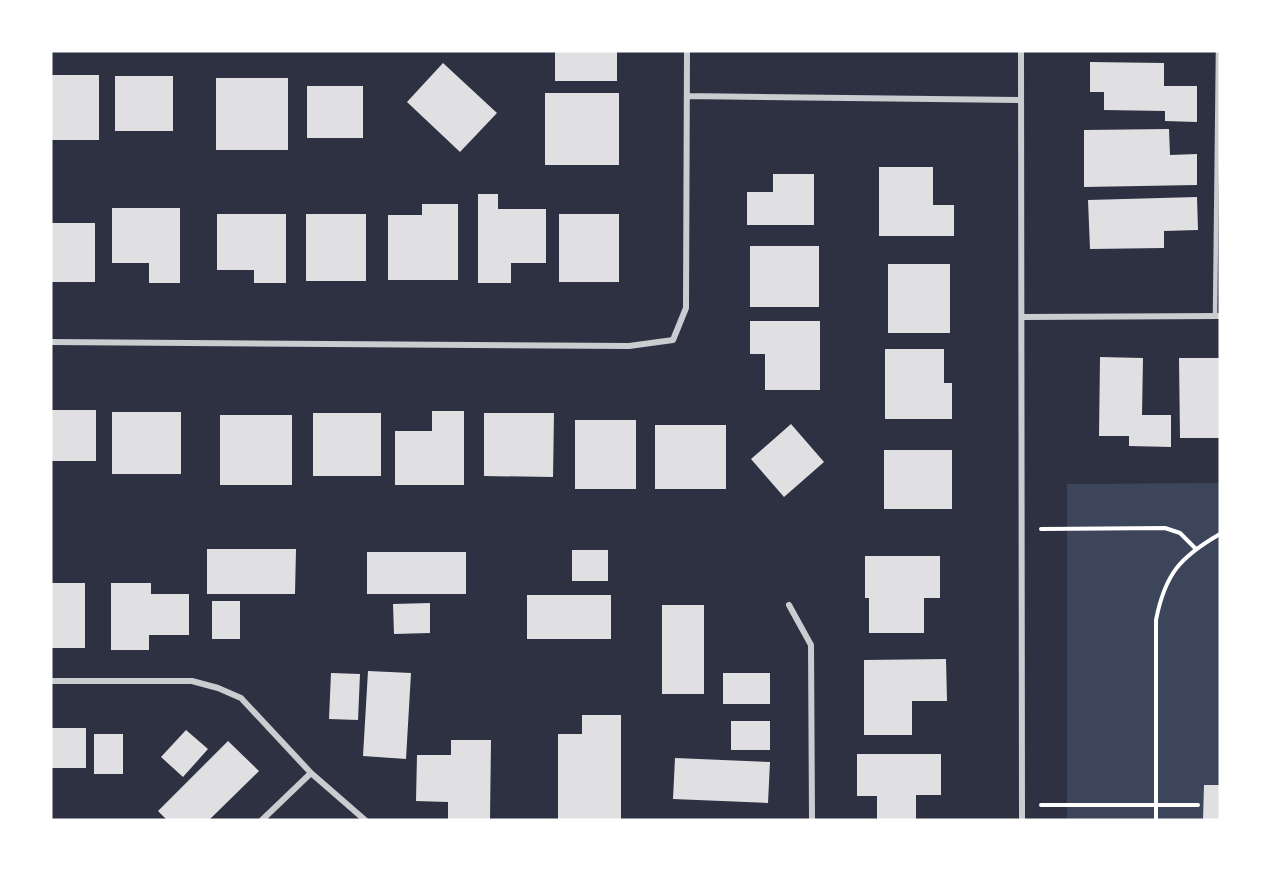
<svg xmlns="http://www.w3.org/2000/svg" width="1271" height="871" viewBox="0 0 1271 871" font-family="Quicksand,sans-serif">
	<rect width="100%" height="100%" fill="#2d3142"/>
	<path fill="#3c4559" d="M 1220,483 L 1220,820 L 1067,820 L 1067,484 Z"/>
	<path fill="#e0e0e3" d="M 555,51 L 617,51 L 617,81 L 555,81 Z
		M 1090,62 L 1164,63 L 1164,86 L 1197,86 L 1197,122 L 1165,121 L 1165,111 L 1104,110 L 1104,92 L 1090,92 Z
		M 443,63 L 497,113 L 460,152 L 407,102 Z
		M 51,75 L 99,75 L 99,140 L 51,140 Z
		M 115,76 L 173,76 L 173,131 L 115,131 Z
		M 216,78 L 288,78 L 288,150 L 216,150 Z
		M 307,86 L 363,86 L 363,138 L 307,138 Z
		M 545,93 L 619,93 L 619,165 L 545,165 Z
		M 1169,129 L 1170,155 L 1197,154 L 1197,185 L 1084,187 L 1084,130 Z
		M 879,167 L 933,167 L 933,205 L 954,205 L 954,236 L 879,236 Z
		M 773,174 L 814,174 L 814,225 L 747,225 L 747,192 L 773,192 Z
		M 478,194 L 498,194 L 498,209 L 546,209 L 546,263 L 511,263 L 511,283 L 478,283 Z
		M 1197,197 L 1198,230 L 1164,231 L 1164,248 L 1090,249 L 1088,200 Z
		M 422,204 L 458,204 L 458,280 L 388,280 L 388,215 L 422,215 Z
		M 112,208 L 180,208 L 180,283 L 149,283 L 149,263 L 112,263 Z
		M 217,214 L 286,214 L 286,283 L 254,283 L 254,270 L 217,270 Z
		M 306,214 L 366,214 L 366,281 L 306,281 Z
		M 559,214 L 619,214 L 619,282 L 559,282 Z
		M 51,223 L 95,223 L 95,282 L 51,282 Z
		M 750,246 L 819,246 L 819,307 L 750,307 Z
		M 888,264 L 950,264 L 950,333 L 888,333 Z
		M 750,321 L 820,321 L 820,390 L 765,390 L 765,354 L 750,354 Z
		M 885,349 L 944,349 L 944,383 L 952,383 L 952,419 L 885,419 Z
		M 1100,357 L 1143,358 L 1142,415 L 1171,415 L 1171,447 L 1129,446 L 1129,436 L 1099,436 Z
		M 1179,358 L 1220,358 L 1220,438 L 1180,438 Z
		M 51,410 L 96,410 L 96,461 L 51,461 Z
		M 432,411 L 464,411 L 464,485 L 395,485 L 395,431 L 432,431 Z
		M 112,412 L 181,412 L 181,474 L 112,474 Z
		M 313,413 L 381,413 L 381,476 L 313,476 Z
		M 484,413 L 554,413 L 553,477 L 484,476 Z
		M 220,415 L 292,415 L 292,485 L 220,485 Z
		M 575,420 L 636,420 L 636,489 L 575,489 Z
		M 791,424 L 824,462 L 784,497 L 751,459 Z
		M 655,425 L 726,425 L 726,489 L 655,489 Z
		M 884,450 L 952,450 L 952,509 L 884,509 Z
		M 207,549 L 296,549 L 295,594 L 207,594 Z
		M 572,550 L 608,550 L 608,581 L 572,581 Z
		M 367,552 L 466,552 L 466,594 L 367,594 Z
		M 865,556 L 940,556 L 940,598 L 924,598 L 924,633 L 869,633 L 869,598 L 865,598 Z
		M 51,583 L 85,583 L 85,648 L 51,648 Z
		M 111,583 L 151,583 L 151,594 L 189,594 L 189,635 L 149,635 L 149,650 L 111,650 Z
		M 527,595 L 611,595 L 611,639 L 527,639 Z
		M 212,601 L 240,601 L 240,639 L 212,639 Z
		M 430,603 L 430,633 L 394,634 L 393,604 Z
		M 662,605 L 704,605 L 704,694 L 662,694 Z
		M 946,659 L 947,701 L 912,701 L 912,735 L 864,735 L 864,660 Z
		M 368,671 L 411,673 L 406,759 L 363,756 Z
		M 331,673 L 360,674 L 358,720 L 329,719 Z
		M 723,673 L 770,673 L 770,704 L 723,704 Z
		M 582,715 L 621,715 L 621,820 L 558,820 L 558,734 L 582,734 Z
		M 731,721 L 770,721 L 770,750 L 731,750 Z
		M 51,728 L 86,728 L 86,768 L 51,768 Z
		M 186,730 L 208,749 L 183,777 L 161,757 Z
		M 94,734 L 123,734 L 123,774 L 94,774 Z
		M 451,740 L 491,740 L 490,820 L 448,820 L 448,802 L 416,801 L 417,755 L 451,755 Z
		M 228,741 L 259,771 L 209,820 L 167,820 L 158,811 Z
		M 857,754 L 941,754 L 941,795 L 916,795 L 916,820 L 877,820 L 877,796 L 857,796 Z
		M 675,758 L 770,762 L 768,803 L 673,799 Z
		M 1204,785 L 1220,785 L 1220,820 L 1203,820 Z"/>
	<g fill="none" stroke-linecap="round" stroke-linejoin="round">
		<path stroke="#fff" stroke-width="4" d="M 1041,529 L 1165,528 L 1180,533 L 1195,548
			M 1041,805 L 1198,805
			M 1156,820 L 1156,620 C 1165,574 1180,557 1220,534"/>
		<path stroke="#caccd0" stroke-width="4.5" d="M 1215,316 L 1218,51"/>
		<path stroke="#caccd0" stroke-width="6" d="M 1021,51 L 1022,820
			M 687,96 L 1021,100
			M 1022,317 L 1220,316
			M 51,342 L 629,346 L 673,340 L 686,308 L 687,51
			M 789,605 L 811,645 L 812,820
			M 51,681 L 192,681 L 218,688 L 241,698 L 311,773 L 365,820
			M 262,820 L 311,773"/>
	</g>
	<rect width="1271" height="871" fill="none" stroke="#ffffff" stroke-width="105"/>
</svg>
